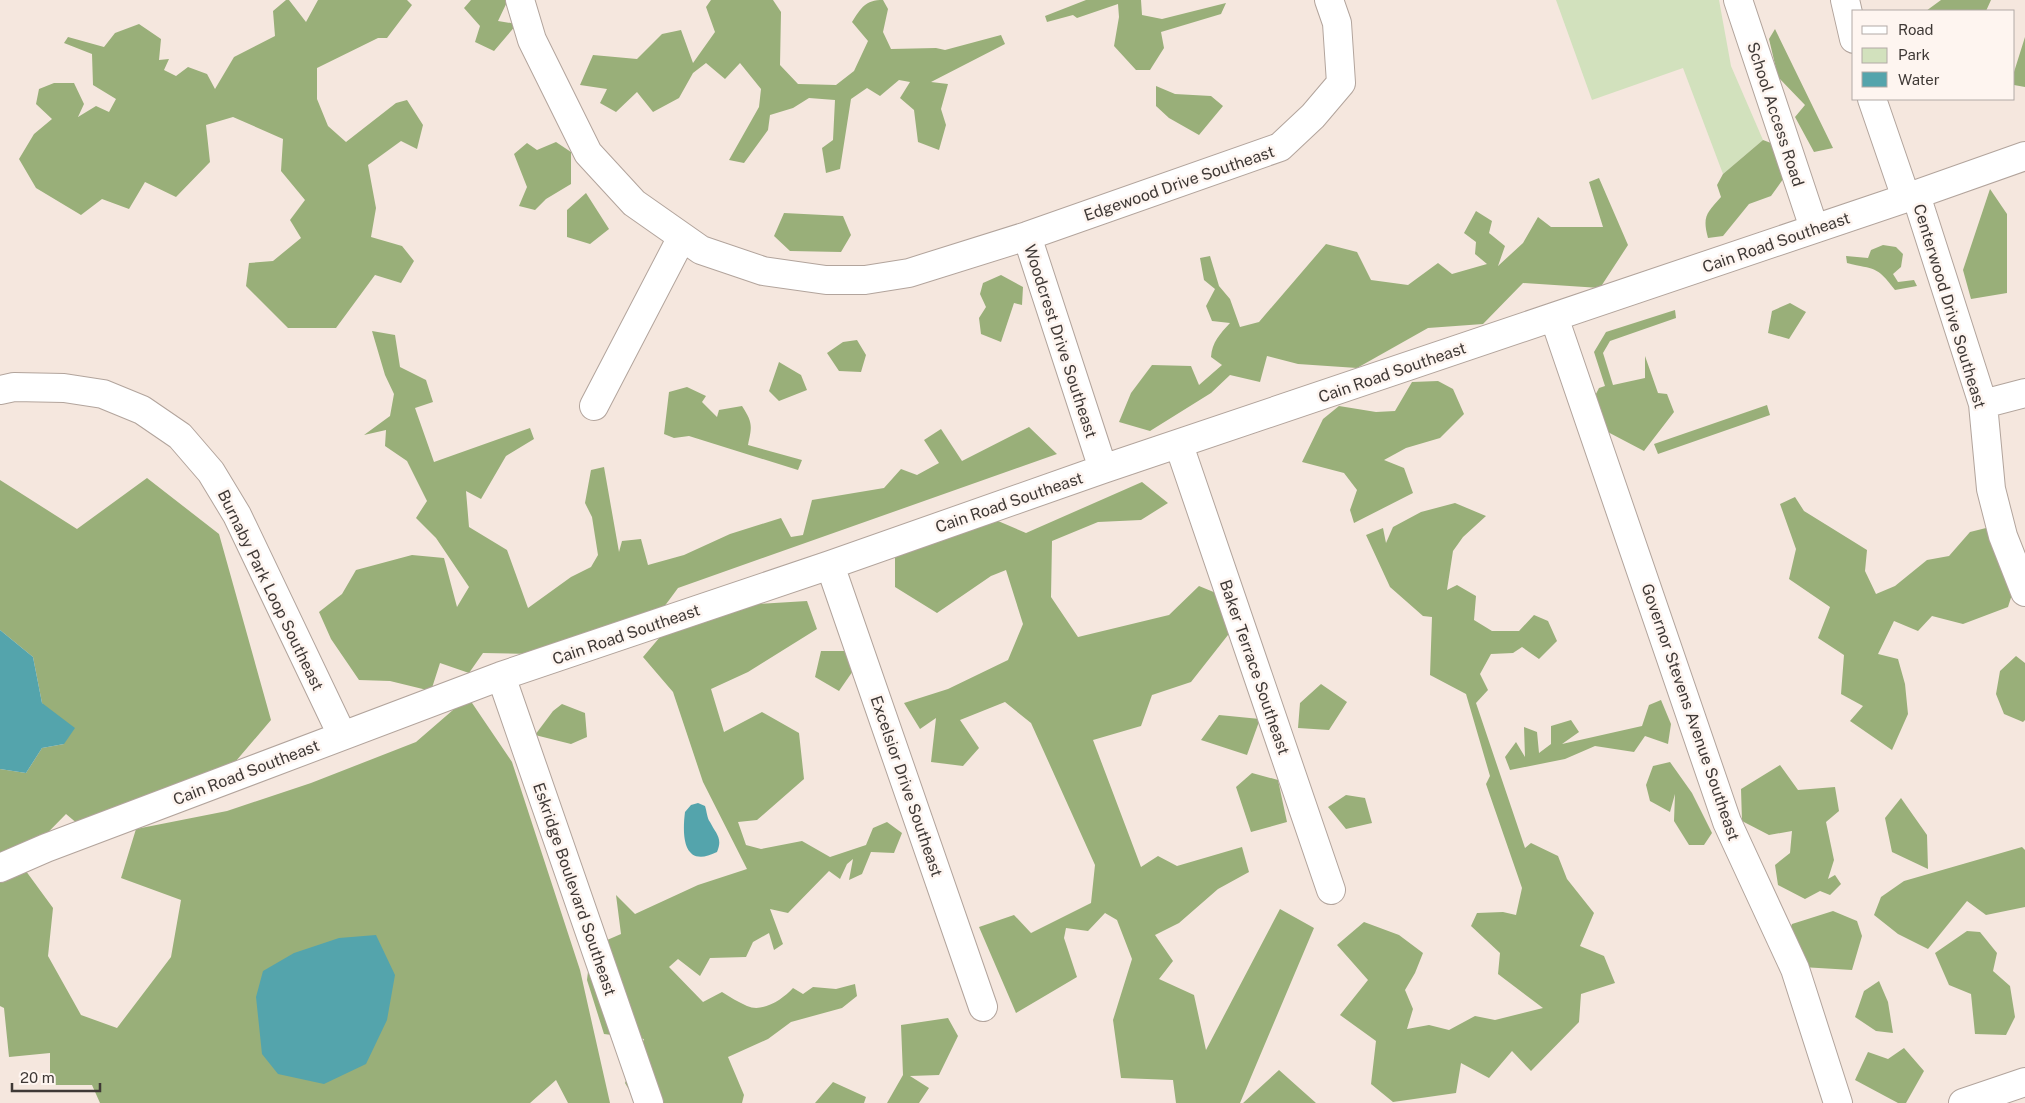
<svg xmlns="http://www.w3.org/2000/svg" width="2025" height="1103" viewBox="0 0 2025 1103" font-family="'Public Sans',sans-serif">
	<rect width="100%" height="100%" fill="#f5e7de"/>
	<path fill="#d2e1bd" d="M 1556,0 L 1719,0 L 1731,66 L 1763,140 L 1723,174 L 1683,68 L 1592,100 Z"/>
	<path fill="#99af79" d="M 286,0 L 289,0 L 306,22 L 318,0 L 407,0 L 412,5 L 387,38 L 378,38 L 317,68 L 317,99 L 328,126 L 346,142 L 396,103 L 407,100 L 423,125 L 417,149 L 401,141 L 368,165 L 376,208 L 371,237 L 402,246 L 414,261 L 401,283 L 375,275 L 336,328 L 288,328 L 246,286 L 249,263 L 273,261 L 301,238 L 290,220 L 305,200 L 281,171 L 283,139 L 233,117 L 206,125 L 210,162 L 176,197 L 145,182 L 129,209 L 102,199 L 81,215 L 36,188 L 19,159 L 34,134 L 52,119 L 36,104 L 39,89 L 54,83 L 74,83 L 84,104 L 78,117 L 96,106 L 109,112 L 116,99 L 93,85 L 92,54 L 64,43 L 68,37 L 104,47 L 115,33 L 139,24 L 161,39 L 159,60 L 169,59 L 164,70 L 176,76 L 188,67 L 207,74 L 215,89 L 234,57 L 275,36 L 273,11 Z
		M 471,0 L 508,0 L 498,21 L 517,24 L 494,51 L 475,42 L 480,26 L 464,8 Z
		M 711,0 L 773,0 L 781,12 L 780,65 L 798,84 L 836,85 L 854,71 L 868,41 L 852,22 C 861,8 865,0 883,0 L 888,9 L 883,32 L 891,49 L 936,48 L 945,50 L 1001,35 L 1005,44 L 931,82 L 948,84 L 941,109 L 946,125 L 939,150 L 918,142 L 914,110 L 900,98 L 910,82 L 899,80 L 880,96 L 867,88 L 851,99 L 840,169 L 826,173 L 822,148 L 833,140 L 835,100 L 809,98 L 793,108 L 770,115 L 768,130 L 744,163 L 729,160 L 759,107 L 761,89 L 740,63 L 725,79 L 706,63 L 693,73 L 679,98 L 653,112 L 637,92 L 616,112 L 600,103 L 607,89 L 580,85 L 593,55 L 637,59 L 662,34 L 681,30 L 693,63 L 715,32 L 706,7 Z
		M 1086,0 L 1141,0 L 1142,15 L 1162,19 L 1226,3 L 1221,14 L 1161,32 L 1164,48 L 1150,70 L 1136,70 L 1114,46 L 1119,17 L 1118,4 L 1077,18 L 1073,15 L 1047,22 L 1045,16 Z
		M 1941,0 L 1991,0 L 1986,11 L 1926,11 Z
		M 1775,29 L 1833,148 L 1814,152 L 1795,117 L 1805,105 L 1778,77 L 1769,39 Z
		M 2025,37 L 2025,87 L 2014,85 L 2014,72 Z
		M 1156,86 L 1175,94 L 1211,96 L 1223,106 L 1199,135 L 1169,118 L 1156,106 Z
		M 1763,140 L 1779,146 L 1786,175 L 1771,196 L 1749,204 L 1723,236 L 1708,238 C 1702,216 1707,213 1721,197 L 1717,185 L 1723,174 Z
		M 556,142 L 571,152 L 571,184 L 546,199 L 535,210 L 519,206 L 527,187 L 514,154 L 527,143 L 537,150 Z
		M 1599,178 L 1628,245 L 1600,288 L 1523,283 L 1483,324 L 1428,328 L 1357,368 L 1298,364 L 1267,356 L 1260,382 L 1230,375 L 1211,393 L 1150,431 L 1119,422 L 1131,393 L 1152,365 L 1191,366 L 1199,385 L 1222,365 L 1211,357 C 1212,342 1220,334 1230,323 L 1212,321 L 1206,306 L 1215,289 L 1204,280 L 1200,258 L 1210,256 L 1219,286 L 1230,299 L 1240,327 L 1259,322 L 1326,244 L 1357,252 L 1371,280 L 1408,285 L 1438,263 L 1452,274 L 1487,264 L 1475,254 L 1476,242 L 1464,233 L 1476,211 L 1492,221 L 1489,233 L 1505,246 L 1498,266 L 1523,243 L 1538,217 L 1551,227 L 1603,227 L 1589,182 Z
		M 1990,189 L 2007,214 L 2007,293 L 1971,299 L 1963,270 Z
		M 586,193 L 609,229 L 590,244 L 567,237 L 567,210 Z
		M 784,213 L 843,216 L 851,235 L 841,252 L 790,251 L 774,236 Z
		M 1883,245 L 1896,247 L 1903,254 L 1901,267 L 1893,274 L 1898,282 L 1914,280 L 1917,286 L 1895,290 C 1876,265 1875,270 1847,263 L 1846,256 L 1868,258 L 1871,250 Z
		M 1001,275 L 1023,287 L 1022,305 L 1014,303 L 1001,342 L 981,334 L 979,318 L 986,307 L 980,294 L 983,283 Z
		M 1790,303 L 1806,312 L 1789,339 L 1768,333 L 1772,311 Z
		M 1675,310 L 1676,318 L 1610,341 L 1603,353 L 1613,385 L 1645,378 L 1645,356 L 1658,393 L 1667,394 L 1674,412 L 1644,451 L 1583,419 L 1599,388 L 1605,386 L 1594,352 L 1606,332 Z
		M 372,331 L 395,335 L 400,367 L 426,380 L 433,402 L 415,408 L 434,462 L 530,428 L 534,439 L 506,456 L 481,499 L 466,491 L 469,527 L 507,550 L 528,608 L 571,577 L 591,567 L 598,555 L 592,517 L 585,503 L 591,470 L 604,467 L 619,552 L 622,541 L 641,539 L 648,565 L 684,555 L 730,534 L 781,518 L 791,537 L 803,535 L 812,500 L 884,488 L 901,469 L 917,475 L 939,463 L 924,440 L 941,429 L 962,461 L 1029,427 L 1057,454 L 678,588 L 661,611 L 531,654 L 483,653 L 469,673 L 440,663 L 431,691 L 390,681 L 359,680 L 331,639 L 319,612 L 342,594 L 356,570 L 412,555 L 444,558 L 457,607 L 469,587 L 436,538 L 416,518 L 427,501 L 407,461 L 385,446 L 386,430 L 364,435 L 390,416 L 394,394 L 385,375 Z
		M 857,340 L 866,355 L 861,372 L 839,371 L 827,353 L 843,342 Z
		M 779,362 L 801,375 L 807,390 L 779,401 L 769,391 Z
		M 1438,381 L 1453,389 L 1464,414 L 1440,438 L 1406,448 L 1384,460 L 1404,468 L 1413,493 L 1354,523 L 1350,510 L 1357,490 L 1344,473 L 1302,462 L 1323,419 L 1339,406 L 1376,412 L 1395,411 L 1412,382 Z
		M 687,387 L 706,396 L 702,402 L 717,417 L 719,410 L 742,406 C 753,423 752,426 748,445 L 802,460 L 798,470 L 689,436 L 674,438 L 664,434 L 669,392 Z
		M 1767,405 L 1770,415 L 1658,454 L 1654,444 Z
		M 147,478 L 219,534 L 271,720 L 224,775 L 97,840 L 66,814 L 17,864 L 23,867 L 53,908 L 48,956 L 81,1015 L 117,1028 L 171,957 L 181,900 L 121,878 L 136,829 L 227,811 L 311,783 L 416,742 L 468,697 L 512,762 L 580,970 L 610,1103 L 568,1103 L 556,1080 L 530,1103 L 100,1103 L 92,1085 L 50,1085 L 50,1053 L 9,1057 L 4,1008 L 0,1006 L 0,769 L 26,773 L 42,748 L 64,744 L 42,703 L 33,657 L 0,630 L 0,480 L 77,529 Z
		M 1142,482 L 1168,503 L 1141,520 L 1098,522 L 1052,541 L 1051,597 L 1078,637 L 1169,615 L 1199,586 L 1250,607 L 1191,682 L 1152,695 L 1141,726 L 1093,740 L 1141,867 L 1158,856 L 1177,866 L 1242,847 L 1249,872 L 1218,889 L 1179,923 L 1155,935 L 1173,961 L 1159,979 L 1194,995 L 1206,1050 L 1280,909 L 1314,928 L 1240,1103 L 1176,1103 L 1173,1080 L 1121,1078 L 1113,1020 L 1132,959 L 1117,920 L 1105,913 L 1088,931 L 1066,928 L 1064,938 L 1077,977 L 1016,1013 L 979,927 L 1014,915 L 1031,933 L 1091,903 L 1095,865 L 1031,723 L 1005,702 L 960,720 L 979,748 L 963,766 L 931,762 L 936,718 L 920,729 L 904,703 L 948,689 L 1008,660 L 1023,624 L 1006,570 L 991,576 L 937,613 L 895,587 L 895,551 L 991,518 L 1026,533 Z
		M 1795,497 L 1804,511 L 1867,550 L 1865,571 L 1876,594 L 1895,586 L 1927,560 L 1949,556 L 1970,532 L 1994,526 L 2016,582 L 2008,607 L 1963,624 L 1932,616 L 1918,631 L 1894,621 L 1878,654 L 1898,659 L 1905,684 L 1908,714 L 1892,750 L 1850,721 L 1863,706 L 1841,694 L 1844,655 L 1818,638 L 1830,607 L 1789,579 L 1796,549 L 1780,504 Z
		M 1455,503 L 1486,516 L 1463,537 L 1453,551 L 1447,590 L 1457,585 L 1476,596 L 1474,620 L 1492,631 L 1519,631 L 1534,615 L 1548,621 L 1557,641 L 1539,659 L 1522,647 L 1513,653 L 1491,654 L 1480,674 L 1488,690 L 1476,703 L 1525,848 L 1531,843 L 1558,856 L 1567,879 L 1594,913 L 1580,946 L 1604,956 L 1615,983 L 1581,994 L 1579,1022 L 1531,1071 L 1512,1051 L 1489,1078 L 1461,1063 L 1456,1093 L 1393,1102 L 1371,1084 L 1376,1041 L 1340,1015 L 1368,980 L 1337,945 L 1364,922 L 1399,935 L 1423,953 L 1415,973 L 1405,990 L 1413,1009 L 1407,1029 L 1429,1025 L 1449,1030 L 1475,1016 L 1495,1020 L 1543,1008 L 1498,974 L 1500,953 L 1471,926 L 1477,913 L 1503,912 L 1516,915 L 1522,888 L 1486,784 L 1490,776 L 1466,694 L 1430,675 L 1432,617 L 1423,616 L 1390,587 L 1366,535 L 1383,528 L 1386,543 L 1393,527 L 1421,512 Z
		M 807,601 L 817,629 L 748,672 L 711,689 L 724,732 L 762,712 L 799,733 L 804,779 L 757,820 L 738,822 L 746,845 L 761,849 L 802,841 L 830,857 L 866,845 L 873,828 L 887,822 L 902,833 L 894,853 L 871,852 L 862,874 L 849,880 L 853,859 L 847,864 L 840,879 L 829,871 L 788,913 L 770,909 L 783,944 L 774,950 L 769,933 L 753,942 L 746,957 L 710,958 L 700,976 L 678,959 L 669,967 L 703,1002 L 722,992 C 730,997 738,1002 747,1006 C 763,1013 783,999 793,988 L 803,994 L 813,987 L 836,989 L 855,984 L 857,996 L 842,1008 L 791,1022 L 768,1039 L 728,1057 L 744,1095 L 742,1103 L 637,1103 L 625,1083 L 644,1039 L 604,1034 L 587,980 L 591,947 L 621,934 L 616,895 L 635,914 L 698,885 L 747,869 L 703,782 L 673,692 L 643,657 L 671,624 L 740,605 Z
		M 821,651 L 845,651 L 855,668 L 839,691 L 815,677 Z
		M 2016,656 L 2025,663 L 2025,720 L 2023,722 L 2004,714 L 1996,694 L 2000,671 Z
		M 1321,684 L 1347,702 L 1329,730 L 1298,728 L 1300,703 Z
		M 1661,700 L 1671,724 L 1668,744 L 1645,736 L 1634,752 L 1595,746 L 1565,759 L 1510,770 L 1505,757 L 1516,742 L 1525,757 L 1524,727 L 1537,732 L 1539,753 L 1551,744 L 1551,726 L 1571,720 L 1579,732 L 1562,744 L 1642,726 L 1649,705 Z
		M 562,704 L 585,713 L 587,737 L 571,744 L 535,735 L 553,711 Z
		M 1219,715 L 1260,719 L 1247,755 L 1201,740 Z
		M 1670,762 L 1692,793 L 1712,833 L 1704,845 L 1689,845 L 1674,821 L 1675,794 L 1670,812 L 1650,801 L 1646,785 L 1653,766 Z
		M 1780,765 L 1798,790 L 1835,787 L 1839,811 L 1826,822 L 1834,860 L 1828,879 L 1835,875 L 1841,884 L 1830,895 L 1820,891 L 1805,899 L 1778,885 L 1775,865 L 1790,853 L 1792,831 L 1769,835 L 1742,821 L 1741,789 Z
		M 1252,773 L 1278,780 L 1287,822 L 1251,832 L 1236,787 Z
		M 1346,795 L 1365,798 L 1372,823 L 1346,829 L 1328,807 Z
		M 1901,798 L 1927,835 L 1928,869 L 1892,852 L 1885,818 Z
		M 2022,847 L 2025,850 L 2025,907 L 1986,915 L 1967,901 L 1928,949 L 1898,934 L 1874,915 L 1881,897 L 1904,881 Z
		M 1833,911 L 1857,921 L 1862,936 L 1852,970 L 1802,967 L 1785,940 L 1792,924 Z
		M 1967,931 L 1980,932 L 1997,953 L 1993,971 L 2010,986 L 2015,1017 L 2006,1035 L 1975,1034 L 1971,994 L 1949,985 L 1935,953 Z
		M 1879,981 L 1888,1002 L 1893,1033 L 1876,1031 L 1855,1017 L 1864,991 Z
		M 948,1018 L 958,1036 L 939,1075 L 910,1076 L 929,1088 L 919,1103 L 887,1103 L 903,1075 L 901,1025 Z
		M 1904,1048 L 1924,1071 L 1906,1103 L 1898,1103 L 1855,1080 L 1868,1052 L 1888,1059 Z
		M 1279,1070 L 1316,1103 L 1243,1103 Z
		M 833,1082 L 866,1097 L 864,1103 L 815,1103 Z"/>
	<path fill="#54a4ac" d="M 0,630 L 33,657 L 42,703 L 75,728 L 64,744 L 42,748 L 26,773 L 0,769 Z
		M 698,803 L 705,806 C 707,812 707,818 710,822 C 716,834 723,838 717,852 C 683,869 682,836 685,812 L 691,805 Z
		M 376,935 L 395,975 L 387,1020 L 366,1064 L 324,1084 L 278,1074 L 262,1054 L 256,997 L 263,971 L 294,953 L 339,938 Z"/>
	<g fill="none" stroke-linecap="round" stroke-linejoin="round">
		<g stroke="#b2a49c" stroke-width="30">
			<path id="minor" d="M 520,0 L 532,40 L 588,153 L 634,203 L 701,250 L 763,271 L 826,280 L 865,280 L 909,273 L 1027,236 L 1280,147 L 1313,116 L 1341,83 L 1337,23 L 1329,0
				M 1738,0 L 1814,228
				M 1845,0 L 1854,39
				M 1872,99 L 1906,198
				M 1916,195 L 1983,404 L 1991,489 L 2003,536 L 2025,592
				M 1027,236 L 1103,469
				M 1554,317 L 1727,822 L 1795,969 L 1838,1103
				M 0,390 L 14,387 L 64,388 L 103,394 L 142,410 L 180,436 L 211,472 L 237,515 L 342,735
				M 1983,404 L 2025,393
				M 594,406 L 682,237
				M 1179,445 L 1331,890
				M 830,565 L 983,1007
				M 501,676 L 649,1103
				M 0,868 L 46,848 L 501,676 L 830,565 L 1103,469 L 1906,198 L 2025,156
				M 1963,1103 L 2025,1082"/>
		</g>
		<use href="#minor" stroke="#fff" stroke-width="28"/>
	</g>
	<g text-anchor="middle" stroke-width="5" stroke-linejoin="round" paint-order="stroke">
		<g font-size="16" fill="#3f3936" stroke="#fef5f0">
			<text transform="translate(1776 114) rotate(72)" y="6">School Access Road</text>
			<text transform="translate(1179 183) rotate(-19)" y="6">Edgewood Drive Southeast</text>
			<text transform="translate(1776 242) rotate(-19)" y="6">Cain Road Southeast</text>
			<text transform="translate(1950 306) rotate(73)" y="6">Centerwood Drive Southeast</text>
			<text transform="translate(1061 341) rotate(72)" y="6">Woodcrest Drive Southeast</text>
			<text transform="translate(1392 372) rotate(-19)" y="6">Cain Road Southeast</text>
			<text transform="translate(1009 502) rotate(-19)" y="6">Cain Road Southeast</text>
			<text transform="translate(271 590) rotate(64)" y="6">Burnaby Park Loop Southeast</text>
			<text transform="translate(626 634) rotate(-19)" y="6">Cain Road Southeast</text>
			<text transform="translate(1255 667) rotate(71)" y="6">Baker Terrace Southeast</text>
			<text transform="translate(1691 712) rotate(71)" y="6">Governor Stevens Avenue Southeast</text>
			<text transform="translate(246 772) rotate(-21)" y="6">Cain Road Southeast</text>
			<text transform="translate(907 786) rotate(71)" y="6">Excelsior Drive Southeast</text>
			<text transform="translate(575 889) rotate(71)" y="6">Eskridge Boulevard Southeast</text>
		</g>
	</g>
	<rect x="1852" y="10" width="162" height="90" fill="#fef5f0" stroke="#b2aaa6"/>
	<rect x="1862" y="26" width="25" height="8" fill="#ffffff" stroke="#b2aaa6"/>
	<text x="1898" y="35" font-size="15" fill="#3f3936">Road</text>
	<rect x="1862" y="48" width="25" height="15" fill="#d2e1bd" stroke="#b2aaa6"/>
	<text x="1898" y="60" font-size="15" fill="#3f3936">Park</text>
	<rect x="1862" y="72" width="25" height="15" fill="#54a4ac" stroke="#b2aaa6"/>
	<text x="1898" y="85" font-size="15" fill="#3f3936">Water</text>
	<path d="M12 1083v8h88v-8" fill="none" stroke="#3f3936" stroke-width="2.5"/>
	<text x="20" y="1083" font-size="15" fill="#3f3936" stroke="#fef5f0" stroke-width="4" paint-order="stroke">20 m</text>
</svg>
